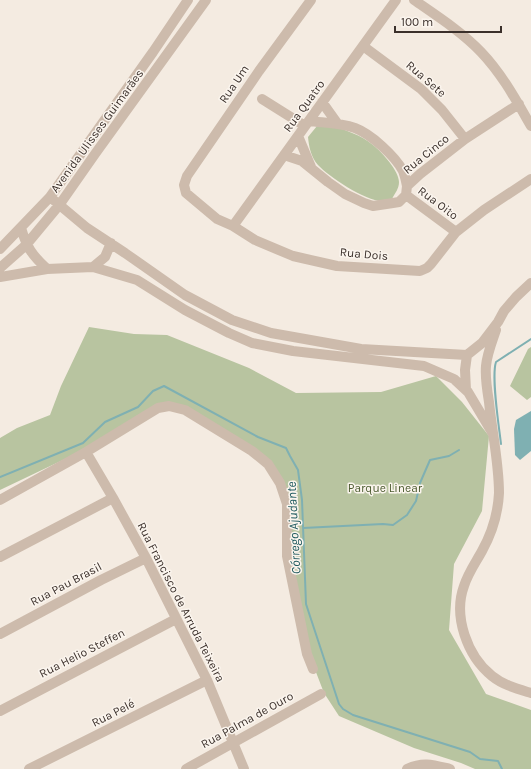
<svg xmlns="http://www.w3.org/2000/svg" width="531" height="769" viewBox="0 0 531 769" font-family="Karla,sans-serif">
	<rect width="100%" height="100%" fill="#f4ebe1"/>
	<path fill="#b8c4a0" d="M 331,125 C 345,130 361,135 373,145 C 382,152 399,171 399,182 C 399,189 395,193 392,199 C 389,199 385,201 383,201 C 367,202 329,177 318,165 C 311,157 309,147 308,137 L 317,126 Z
		M 89,327 L 134,334 L 167,335 L 249,368 L 296,393 L 381,392 L 436,376 L 462,402 L 489,436 L 482,511 L 454,564 L 449,630 L 486,694 L 531,710 L 531,769 L 475,769 L 461,763 L 414,748 L 339,716 L 324,693 L 309,654 L 290,556 L 290,504 L 271,464 L 171,405 L 88,448 L 0,490 L 0,438 L 17,428 L 50,415 L 61,386 Z
		M 531,347 L 531,397 L 527,400 L 510,386 L 528,349 Z"/>
	<path fill="#7fb0b2" d="M 531,411 L 531,451 L 520,460 L 515,455 L 514,429 L 516,420 Z"/>
	<g fill="none" stroke-linecap="round" stroke-linejoin="round">
		<path stroke="#7fb0b2" stroke-width="2" d="M 501,444 C 499,426 491,377 496,362 L 531,339
			M 0,477 L 83,443 L 105,422 L 138,407 L 153,391 L 164,386 L 258,437 L 286,448 L 290,456 L 298,470 L 302,500 L 306,604 L 339,704 L 343,709 L 353,715 L 470,752 L 480,759 L 498,761 L 502,769
			M 303,528 L 383,524 L 393,525 L 407,515 L 416,501 L 420,483 L 430,460 L 449,456 L 459,450"/>
		<path stroke="#cdbbac" stroke-width="10" d="M 311,0 L 259,71 L 187,176 L 184,185 L 186,193 L 217,219 L 233,226 L 255,240 L 293,256 L 337,266 L 420,271 L 427,268 L 431,264 L 456,232 L 484,210 L 531,179
			M 414,0 C 437,16 462,32 481,52 C 502,74 516,100 531,126
			M 363,46 L 421,89 L 442,110 L 465,139
			M 262,99 L 305,126
			M 322,102 L 337,123
			M 309,121 C 325,123 340,123 355,128 C 371,134 395,156 403,171 C 405,176 406,181 407,186
			M 298,136 L 311,167
			M 284,155 L 302,161 L 328,182 L 345,194 L 364,203 L 373,206 L 393,203 L 399,202 L 406,195 L 407,186 L 420,174 L 465,139 L 519,104
			M 406,195 L 456,232
			M 50,197 L 87,228 L 125,253 L 185,295 L 232,320 L 271,333 L 361,349 L 467,355 L 482,343 L 498,322 L 504,311 L 516,297 L 531,283
			M 233,226 L 396,0
			M 21,228 C 27,248 32,255 47,269
			M 0,249 L 50,197 L 153,52 L 188,0
			M 93,267 L 105,257 L 111,243
			M 0,268 L 26,245 L 60,204 L 95,154 L 206,0
			M 0,277 L 47,269 L 93,267 L 137,280 L 185,310 L 229,333 L 252,343 L 293,351 L 424,366 L 454,379 L 468,392 L 493,434
			M 496,330 C 492,342 487,354 486,366 C 485,377 487,390 489,402 C 492,432 499,463 499,493 C 498,513 492,533 482,551 C 476,562 468,573 464,586 C 453,616 467,656 492,676 C 503,685 518,689 531,693
			M 466,390 L 465,370 L 467,355
			M 86,452 L 113,498 L 146,558 L 207,680 L 244,769
			M 0,500 L 86,452 L 158,408 L 169,406 L 185,410 L 252,451 L 268,464 L 280,483 L 287,504 L 287,556 L 307,654 L 313,669
			M 0,557 L 113,498
			M 0,634 L 101,580 L 146,558
			M 0,711 L 176,619
			M 29,769 L 207,680
			M 186,769 L 321,694
			M 407,769 C 423,761 434,765 450,769"/>
	</g>
	<g text-anchor="middle" stroke-width="3" stroke-linejoin="round" paint-order="stroke">
		<g font-size="12" fill="#3b302b" stroke="#fbf5ee">
			<text transform="translate(426 79) rotate(41)" y="4">Rua Sete</text>
			<text transform="translate(234 84) rotate(-56)" y="4">Rua Um</text>
			<text transform="translate(304 106) rotate(-54)" y="4">Rua Quatro</text>
			<text transform="translate(97 131) rotate(-54)" y="4">Avenida Ulisses Guimarães</text>
			<text transform="translate(426 154) rotate(-39)" y="4">Rua Cinco</text>
			<text transform="translate(438 203) rotate(37)" y="4">Rua Oito</text>
			<text transform="translate(364 254) rotate(5)" y="4">Rua Dois</text>
			<text transform="translate(66 584) rotate(-28)" y="4">Rua Pau Brasil</text>
			<text transform="translate(181 602) rotate(63)" y="4">Rua Francisco de Arruda Teixeira</text>
			<text transform="translate(82 653) rotate(-27)" y="4">Rua Helio Steffen</text>
			<text transform="translate(113 713) rotate(-27)" y="4">Rua Pelé</text>
			<text transform="translate(247 720) rotate(-29)" y="4">Rua Palma de Ouro</text>
		</g>
		<g font-size="12" fill="#4a5a2e" stroke="#fbf5ee">
			<text x="385" y="492">Parque Linear</text>
		</g>
		<g font-size="13" font-style="italic" fill="#1f5a5e" stroke="#fbf5ee">
			<text transform="translate(293 528) rotate(-93)" y="5">Córrego Ajudante</text>
		</g>
	</g>
	<path d="M395 26v6h106v-6" fill="none" stroke="#3b302b" stroke-width="2"/>
	<text x="401" y="26" font-size="12" fill="#3b302b" stroke="#fbf5ee" stroke-width="3" paint-order="stroke">100 m</text>
</svg>
